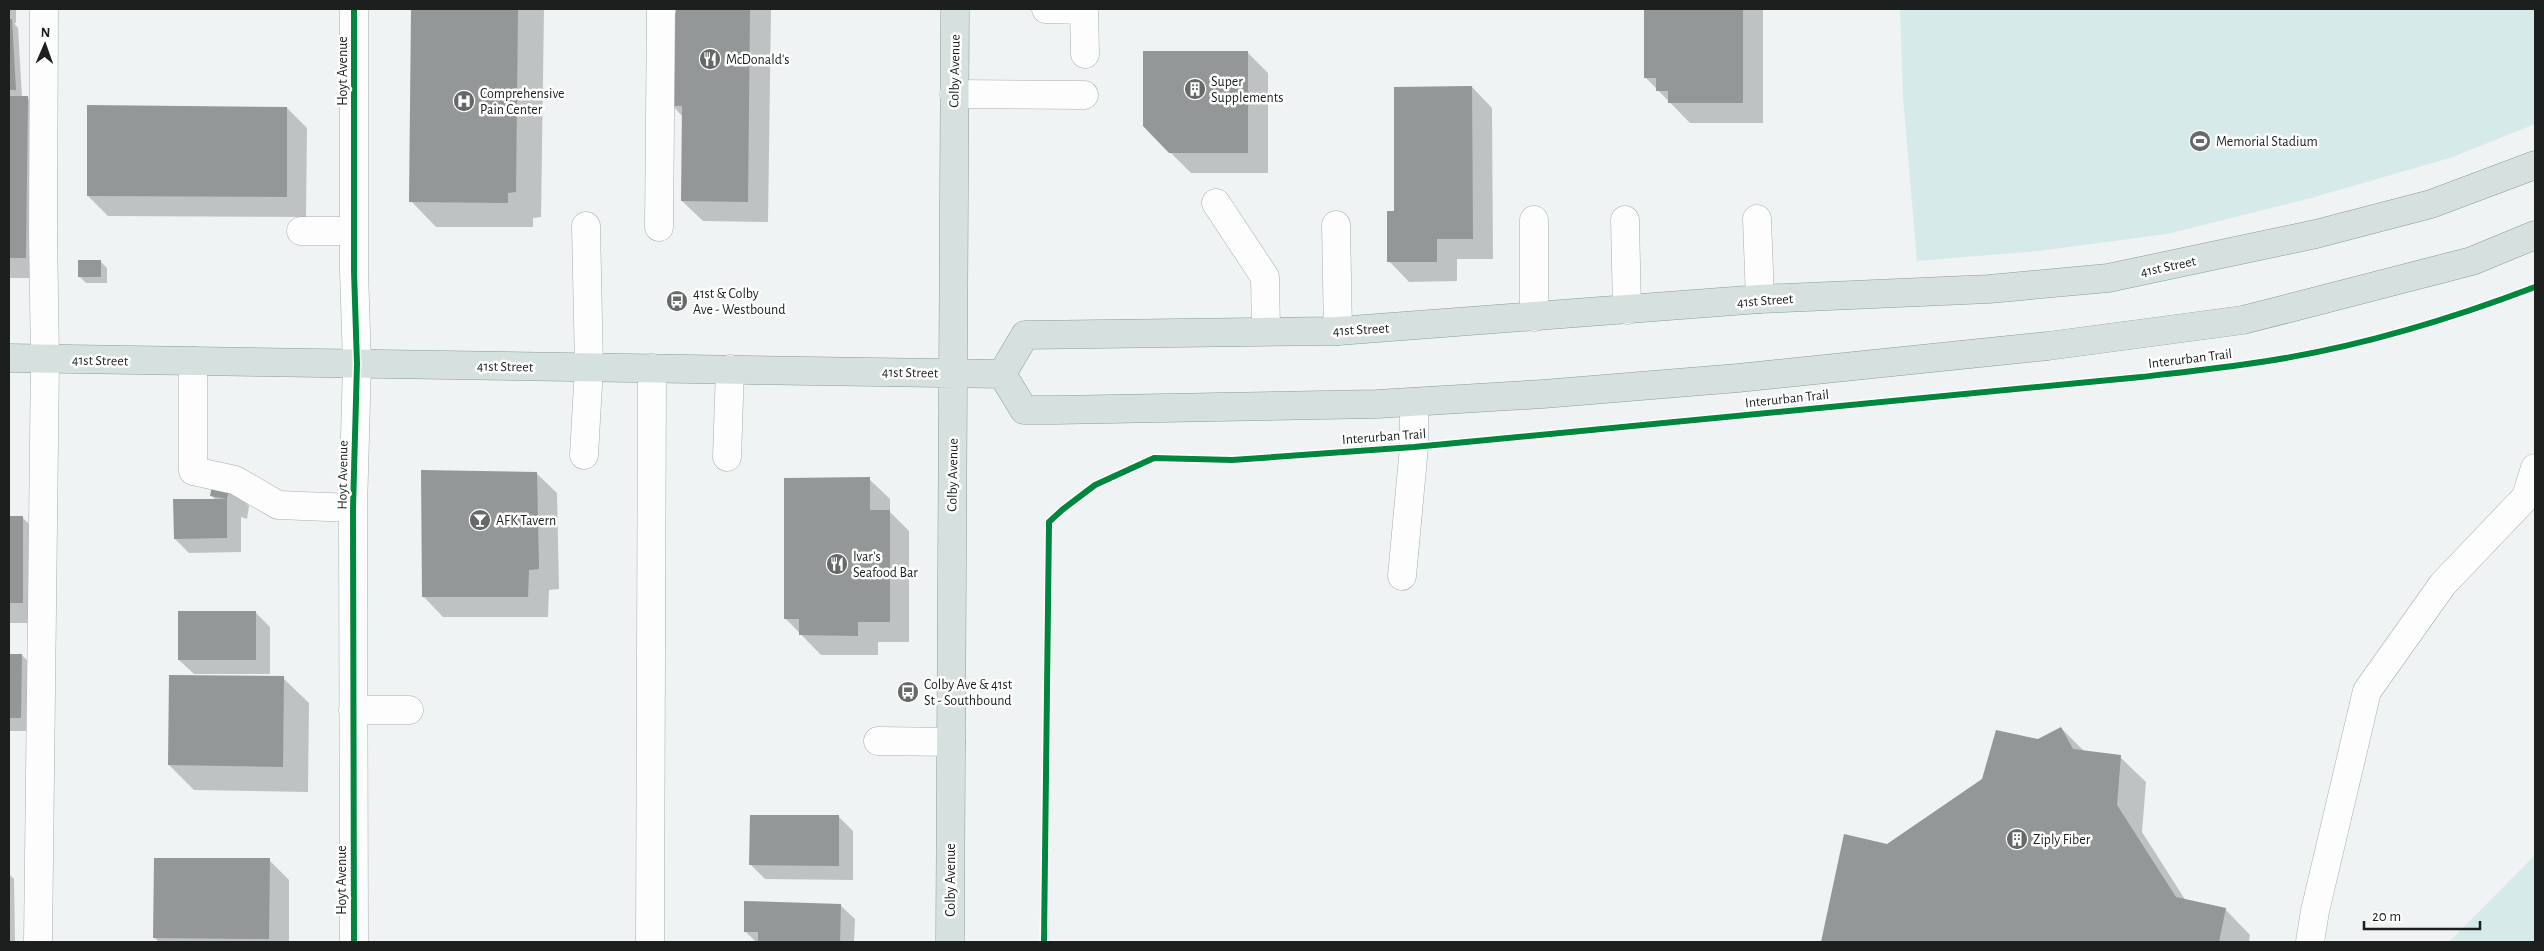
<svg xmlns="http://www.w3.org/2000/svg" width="2544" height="951" viewBox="0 0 2544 951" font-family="'Alegreya Sans',sans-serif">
	<rect width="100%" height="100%" fill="#eff3f3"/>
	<path fill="#d6ebe9" d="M 1900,9 L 2535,9 L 2535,124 L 2450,158 L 2311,198 L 2167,234 L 2039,251 L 1917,261 L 1903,98 Z
		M 2535,855 L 2535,942 L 2449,942 Z"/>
	<path fill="#0003" d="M 9,9 L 16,9 L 16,23 L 14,23 L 18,28 L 22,97 L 27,97 L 47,117 L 46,278 L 9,278 Z
		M 412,9 L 544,9 L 541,217 L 533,218 L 533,227 L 436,227 L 411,201 Z
		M 677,9 L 771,9 L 768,222 L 703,221 L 682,201 L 683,117 L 672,105 Z
		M 1645,9 L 1763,9 L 1763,123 L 1690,123 L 1645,77 Z
		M 1247,52 L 1268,73 L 1268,173 L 1191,173 L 1144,126 Z
		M 1472,87 L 1492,108 L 1493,259 L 1457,259 L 1457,281 L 1409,282 L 1389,261 L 1396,212 Z
		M 287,108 L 307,128 L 306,217 L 108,216 L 88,196 Z
		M 100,261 L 107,268 L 107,283 L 86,283 L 79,276 Z
		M 536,473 L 557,493 L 559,589 L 549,590 L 548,617 L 443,617 L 423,596 Z
		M 869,479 L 890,499 L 890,512 L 909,531 L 909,642 L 878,642 L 878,655 L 821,655 L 785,618 Z
		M 229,486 L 249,506 L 247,519 L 241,517 L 241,552 L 189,553 L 175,539 L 216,500 L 211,495 Z
		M 9,518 L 23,518 L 43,538 L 43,623 L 9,623 Z
		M 256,613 L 270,627 L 270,674 L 194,674 L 179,660 Z
		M 9,655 L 22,655 L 36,670 L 35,731 L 9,731 Z
		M 283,678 L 309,703 L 308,792 L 194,790 L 169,765 Z
		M 2061,728 L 2084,751 L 2120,757 L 2146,782 L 2142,832 L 2186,901 L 2225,909 L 2250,935 L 2249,942 L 1822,942 L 1845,835 L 1888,846 L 2038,741 Z
		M 839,817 L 853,831 L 853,880 L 765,879 L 751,865 Z
		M 269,860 L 289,880 L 289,942 L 159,942 L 154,937 Z
		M 9,874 L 14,879 L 15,942 L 9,942 Z
		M 840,905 L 855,919 L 854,942 L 756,942 L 745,931 Z"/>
	<path fill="#949797" d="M 411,9 L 518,9 L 516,192 L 508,193 L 508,203 L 409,202 Z
		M 676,9 L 750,9 L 748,202 L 681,201 L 682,106 L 671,106 L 672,11 L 676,13 Z
		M 1644,9 L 1743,9 L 1743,103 L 1668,103 L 1668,91 L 1656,91 L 1656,78 L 1644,78 Z
		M 9,19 L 12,19 L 16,90 L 9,90 Z
		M 1143,51 L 1248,51 L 1248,153 L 1169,153 L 1143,126 Z
		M 1472,86 L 1473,239 L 1437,239 L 1437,262 L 1387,262 L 1387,211 L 1394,211 L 1394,87 Z
		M 9,96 L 28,96 L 26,258 L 9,258 Z
		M 87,105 L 287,107 L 287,197 L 87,196 Z
		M 78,260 L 101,260 L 101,277 L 78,277 Z
		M 421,470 L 537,472 L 539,569 L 529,570 L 528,597 L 422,597 Z
		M 870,477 L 870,510 L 890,510 L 890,622 L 858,622 L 858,636 L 799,635 L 799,619 L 784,619 L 784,478 Z
		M 213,481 L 230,485 L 227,499 L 227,538 L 174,539 L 173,499 L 227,499 L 210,496 Z
		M 9,516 L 23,516 L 23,603 L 9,603 Z
		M 178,611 L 256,611 L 256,660 L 178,660 Z
		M 9,654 L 22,654 L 21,718 L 9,718 Z
		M 169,675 L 284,676 L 283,767 L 168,765 Z
		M 2061,727 L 2073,749 L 2121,755 L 2117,805 L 2176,897 L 2226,908 L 2219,942 L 1821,942 L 1844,834 L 1887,844 L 1982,779 L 1996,730 L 2038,739 Z
		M 750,815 L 839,815 L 839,866 L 749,865 Z
		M 154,858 L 270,858 L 269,939 L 153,938 Z
		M 744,901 L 841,904 L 840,942 L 758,942 L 758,932 L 744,932 Z"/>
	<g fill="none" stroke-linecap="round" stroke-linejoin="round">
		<g stroke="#aaadad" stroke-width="29">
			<path id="minor" d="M 1046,9 L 1084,10 L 1085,54
				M 954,94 L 1084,95
				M 1216,203 L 1265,277 L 1266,331
				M 1757,219 L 1760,299
				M 1534,220 L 1534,317
				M 1625,220 L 1627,310
				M 1336,225 L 1338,331
				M 659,227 L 661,9
				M 301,231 L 354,231
				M 193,361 L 193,471 L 235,480 L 278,505 L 353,508
				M 584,455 L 589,367 L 586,226
				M 727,457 L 730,369
				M 1402,576 L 1414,447 L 1414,402
				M 353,710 L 409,710
				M 878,741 L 951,742
				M 38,942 L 45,359 L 43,232 L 44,9
				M 354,942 L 353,508 L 357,364 L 354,271 L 354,9
				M 650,942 L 652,368
				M 2310,942 L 2315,911 L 2367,691 L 2443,584 L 2526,497 L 2535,468"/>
		</g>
		<g stroke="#899c9b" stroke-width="29">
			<path id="major" d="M 9,358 L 1002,374
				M 1002,374 L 1025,335 L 1338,331 L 1760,299 L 1989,289 L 2108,278 L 2316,234 L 2431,204 L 2535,165
				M 1002,374 L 1024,410 L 1056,410 L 1377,404 L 1543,394 L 1738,378 L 2048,346 L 2243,320 L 2472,261 L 2535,235
				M 950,942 L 955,9"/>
		</g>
		<use href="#minor" stroke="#fdfdfd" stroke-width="28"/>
		<use href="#major" stroke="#d6e0df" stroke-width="28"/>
		<g stroke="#fff" stroke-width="9">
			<path id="cycleway" d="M 354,942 L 353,508 L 357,364 L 354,271 L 354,9
				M 1044,942 L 1049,522 L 1062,510 L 1095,485 L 1154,458 L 1232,460 L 1414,447 L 2141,377 C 2176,373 2212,369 2247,364 C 2345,351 2443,322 2535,287"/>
		</g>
		<use href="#cycleway" stroke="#00873e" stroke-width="6"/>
	</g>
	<defs>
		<g id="restaurant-disc" transform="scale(1.125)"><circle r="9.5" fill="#666969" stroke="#fff"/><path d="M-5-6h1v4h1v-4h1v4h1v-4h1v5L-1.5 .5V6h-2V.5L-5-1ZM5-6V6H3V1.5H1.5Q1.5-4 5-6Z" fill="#fff"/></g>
		<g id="building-disc" transform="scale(1.125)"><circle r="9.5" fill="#666969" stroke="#fff"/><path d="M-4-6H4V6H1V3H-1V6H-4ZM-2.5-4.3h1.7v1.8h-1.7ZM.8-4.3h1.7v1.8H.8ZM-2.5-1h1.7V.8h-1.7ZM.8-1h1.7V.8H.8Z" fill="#fff"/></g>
		<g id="hospital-disc" transform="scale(1.125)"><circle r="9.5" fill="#666969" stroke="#fff"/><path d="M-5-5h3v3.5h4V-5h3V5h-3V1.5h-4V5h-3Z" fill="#fff"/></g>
		<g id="stadium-disc" transform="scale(1.125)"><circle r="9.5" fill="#666969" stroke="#fff"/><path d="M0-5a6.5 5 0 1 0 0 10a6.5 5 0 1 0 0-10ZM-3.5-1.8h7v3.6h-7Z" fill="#fff"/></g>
		<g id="bus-disc" transform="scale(1.125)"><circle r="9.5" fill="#666969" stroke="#fff"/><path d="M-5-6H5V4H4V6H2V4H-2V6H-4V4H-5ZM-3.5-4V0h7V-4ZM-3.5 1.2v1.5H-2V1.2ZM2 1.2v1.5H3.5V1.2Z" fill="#fff"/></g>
		<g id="bar-disc" transform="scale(1.125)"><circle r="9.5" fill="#666969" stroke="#fff"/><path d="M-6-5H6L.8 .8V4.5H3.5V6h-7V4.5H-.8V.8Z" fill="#fff"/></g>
	</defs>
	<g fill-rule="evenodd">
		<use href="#restaurant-disc" x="710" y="59"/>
		<use href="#building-disc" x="1195" y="89"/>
		<use href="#hospital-disc" x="464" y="101"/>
		<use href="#stadium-disc" x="2200" y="141"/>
		<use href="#bus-disc" x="677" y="301"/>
		<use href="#bar-disc" x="480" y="520"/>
		<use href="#restaurant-disc" x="837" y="564"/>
		<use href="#bus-disc" x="908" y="692"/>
		<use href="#building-disc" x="2017" y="839"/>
	</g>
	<g text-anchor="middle" stroke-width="5" stroke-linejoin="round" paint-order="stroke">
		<g font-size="14" fill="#1c1f1e" stroke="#fff" text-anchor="start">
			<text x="726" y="64">McDonald's</text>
			<text x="1211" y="86">Super<tspan x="1211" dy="16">Supplements</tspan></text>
			<text x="480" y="98">Comprehensive<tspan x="480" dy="16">Pain Center</tspan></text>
			<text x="2216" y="146">Memorial Stadium</text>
			<text x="693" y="298">41st &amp; Colby<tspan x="693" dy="16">Ave - Westbound</tspan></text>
			<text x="496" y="525">AFK Tavern</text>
			<text x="853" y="561">Ivar's<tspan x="853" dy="16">Seafood Bar</tspan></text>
			<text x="924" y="689">Colby Ave &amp; 41st<tspan x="924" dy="16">St - Southbound</tspan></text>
			<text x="2033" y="844">Ziply Fiber</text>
		</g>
		<g font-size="14" fill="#1c1f1e" stroke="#fff">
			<text transform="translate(342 71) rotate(-90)" y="5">Hoyt Avenue</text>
			<text transform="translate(954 71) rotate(-89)" y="5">Colby Avenue</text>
			<text transform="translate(2168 266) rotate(-12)" y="5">41st Street</text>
			<text transform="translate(1765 300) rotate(-4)" y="5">41st Street</text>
			<text transform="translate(1361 329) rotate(-3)" y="5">41st Street</text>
			<text transform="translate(2190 358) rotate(-7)" y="5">Interurban Trail</text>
			<text transform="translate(100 360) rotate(1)" y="5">41st Street</text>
			<text transform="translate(505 366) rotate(1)" y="5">41st Street</text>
			<text transform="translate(910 372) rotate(1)" y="5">41st Street</text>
			<text transform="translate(1787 398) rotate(-6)" y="5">Interurban Trail</text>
			<text transform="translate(1384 436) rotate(-4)" y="5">Interurban Trail</text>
			<text transform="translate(342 475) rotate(-89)" y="5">Hoyt Avenue</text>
			<text transform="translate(952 475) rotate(-89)" y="5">Colby Avenue</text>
			<text transform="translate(341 880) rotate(-90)" y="5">Hoyt Avenue</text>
			<text transform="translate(950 880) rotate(-90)" y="5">Colby Avenue</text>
		</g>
	</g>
	<rect width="2544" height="951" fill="none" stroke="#1c1f1e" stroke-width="20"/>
	<g transform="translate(45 45) rotate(2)" stroke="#ffffff" stroke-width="4" paint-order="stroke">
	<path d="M0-4L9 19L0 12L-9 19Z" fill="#1c1f1e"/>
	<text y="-8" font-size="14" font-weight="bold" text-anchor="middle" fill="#1c1f1e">N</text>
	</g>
	<path d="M2364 921v8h116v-8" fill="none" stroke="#1c1f1e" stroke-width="2.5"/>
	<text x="2372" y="921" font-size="15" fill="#1c1f1e" stroke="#ffffff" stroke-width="4" paint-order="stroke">20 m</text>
</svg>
